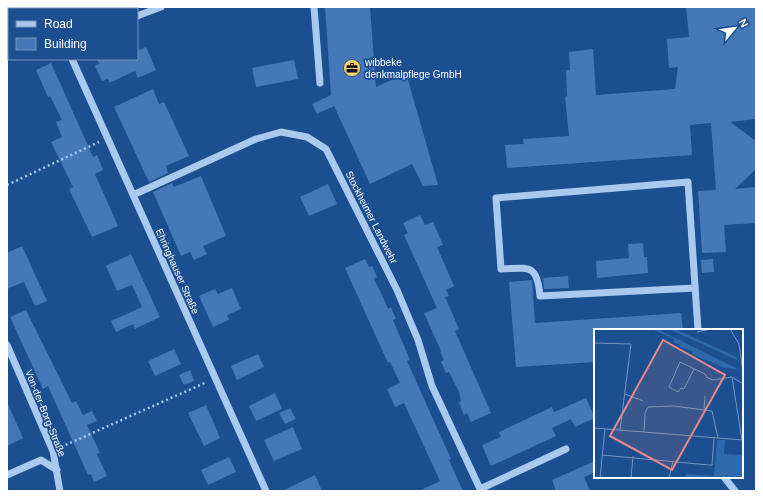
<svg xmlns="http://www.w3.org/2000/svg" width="763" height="498" viewBox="0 0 763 498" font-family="Helvetica,sans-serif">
	<rect width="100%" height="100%" fill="#1b4f8f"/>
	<path fill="#4478b7" d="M 325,7 L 370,7 L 376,87 L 406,73 L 438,185 L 423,186 L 412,164 L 370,184 L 334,106 L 317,114 L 312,104 L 331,95 Z
		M 686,7 L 756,7 L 756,119 L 730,122 L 756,141 L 756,169 L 735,189 L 756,187 L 756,223 L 724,225 L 726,252 L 702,253 L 698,191 L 716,190 L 711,123 L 690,125 L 692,155 L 507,168 L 505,145 L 524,144 L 523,139 L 569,136 L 565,97 L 567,96 L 566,70 L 570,70 L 569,52 L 593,49 L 596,95 L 675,89 L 678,67 L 669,68 L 667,39 L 689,37 Z
		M 146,47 L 156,70 L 138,78 L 135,71 L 109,83 L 108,79 L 102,81 L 95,66 L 99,64 L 97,59 L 137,59 L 137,51 Z
		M 294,60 L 298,79 L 256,87 L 252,68 Z
		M 51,63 L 93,157 L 97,155 L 103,170 L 95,174 L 118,226 L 92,237 L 69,189 L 73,187 L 51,142 L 62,137 L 56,122 L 62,120 L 50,96 L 48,97 L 36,70 Z
		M 153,89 L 159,104 L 164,102 L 189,156 L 166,166 L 168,173 L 149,182 L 114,107 Z
		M 201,176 L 226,236 L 203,246 L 207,254 L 194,260 L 190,252 L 181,256 L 153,192 L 172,183 L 174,187 Z
		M 328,184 L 337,204 L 309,216 L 300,197 Z
		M 420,215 L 425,225 L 433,222 L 443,245 L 437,247 L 454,286 L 446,290 L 449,296 L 445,297 L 459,329 L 455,331 L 491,413 L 471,422 L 467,413 L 464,415 L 459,403 L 461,401 L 459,392 L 449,372 L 446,373 L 441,362 L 444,360 L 440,352 L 441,351 L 424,313 L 437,308 L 404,235 L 408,233 L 403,223 Z
		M 643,243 L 644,257 L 647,257 L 648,273 L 597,278 L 596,261 L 629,258 L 628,244 Z
		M 22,246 L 47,301 L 35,306 L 24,282 L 7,289 L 7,253 Z
		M 131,254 L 160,317 L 135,329 L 133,324 L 116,332 L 111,321 L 142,307 L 132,285 L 117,291 L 106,266 Z
		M 365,259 L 369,267 L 372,266 L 377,277 L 374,279 L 383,297 L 388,309 L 391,307 L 396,319 L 393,320 L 410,360 L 407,361 L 451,459 L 449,460 L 463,491 L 419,491 L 440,481 L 404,403 L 395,407 L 387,389 L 400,383 L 390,362 L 388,363 L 345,268 Z
		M 713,259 L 714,272 L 702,273 L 701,260 Z
		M 568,276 L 569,288 L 544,289 L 543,278 Z
		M 532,280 L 535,323 L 681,313 L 683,330 L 595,330 L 595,362 L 516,367 L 509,282 Z
		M 232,288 L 241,309 L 227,315 L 229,320 L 213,327 L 199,296 L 215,289 L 218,294 Z
		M 26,310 L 72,403 L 76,401 L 83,415 L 92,411 L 97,421 L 87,425 L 100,453 L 97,454 L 107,476 L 94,482 L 91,474 L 88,475 L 48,386 L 43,389 L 10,317 Z
		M 174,349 L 181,364 L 155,376 L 148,361 Z
		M 258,354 L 264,367 L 237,380 L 231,366 Z
		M 190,370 L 194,381 L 184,385 L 179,375 Z
		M 275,393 L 282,409 L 256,421 L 249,406 Z
		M 586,398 L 595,418 L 575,427 L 571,419 L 552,428 L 556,436 L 491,466 L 482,445 L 501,437 L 499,432 L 552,407 L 554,412 Z
		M 7,402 L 23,438 L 7,446 Z
		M 206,405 L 220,438 L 204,446 L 188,413 Z
		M 290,408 L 296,419 L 285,424 L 279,413 Z
		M 293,427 L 302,449 L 274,461 L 264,440 Z
		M 229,457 L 236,472 L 208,485 L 201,470 Z
		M 595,461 L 595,472 L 584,477 L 590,491 L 556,491 L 552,480 Z
		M 315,475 L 322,491 L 282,491 Z"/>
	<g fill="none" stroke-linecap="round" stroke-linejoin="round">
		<path stroke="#a9c9ee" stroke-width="2.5" stroke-dasharray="2 3" stroke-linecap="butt" d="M 7,185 L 99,142
			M 61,447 L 207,382"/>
		<path stroke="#a9c9ee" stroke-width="7" d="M 49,7 L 49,9
			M 314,7 L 320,83
			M 137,16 L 161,7
			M 72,59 L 266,491
			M 133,195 L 256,139 L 281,132 L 307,137 L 326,149 L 397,290 L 418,340 L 432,386 L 481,491
			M 695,288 L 540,296 C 537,263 529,268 501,269 L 496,198 L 688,182 L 698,330
			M 7,345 L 53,451 L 60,491
			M 7,475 L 41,460 L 57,470
			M 724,477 L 735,491
			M 480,489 L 566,449"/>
	</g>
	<defs>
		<g id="office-disc" transform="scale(0.9)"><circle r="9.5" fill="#ffd166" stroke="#1b4f8f"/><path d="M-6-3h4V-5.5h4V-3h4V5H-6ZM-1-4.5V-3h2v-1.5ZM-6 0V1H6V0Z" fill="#111"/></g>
	</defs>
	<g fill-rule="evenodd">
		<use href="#office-disc" x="352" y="68"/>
	</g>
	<g text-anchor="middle" stroke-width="3.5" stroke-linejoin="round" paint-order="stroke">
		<g font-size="10" fill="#fff" stroke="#1b4f8f" text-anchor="start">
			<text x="365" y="66">wibbeke<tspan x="365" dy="12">denkmalpflege GmbH</tspan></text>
		</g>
		<g font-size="10" fill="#fff" stroke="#1b4f8f">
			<text transform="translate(372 217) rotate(63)" y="4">Stockheimer Landwehr</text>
			<text transform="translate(178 271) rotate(66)" y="4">Ehringhauser Straße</text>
			<text transform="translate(46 413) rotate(68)" y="4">Von-der-Borg-Straße</text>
		</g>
	</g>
	<g transform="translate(594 329)">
		<rect width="149" height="149" fill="#1b4f8f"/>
		<path d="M 58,0 L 63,0 L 144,40 L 130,39 L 98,25 L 99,22 L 86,18 L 86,16 L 80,13 L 80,10 ZM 75,0 L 81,0 L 143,28 L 143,31 ZM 123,111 L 131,111 L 130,125 L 149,126 L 149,149 L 91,149 L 92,145 L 120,147 Z" fill="#2e69ad"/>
		<path fill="none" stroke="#7695bc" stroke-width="1" d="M 136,0 L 145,15 L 149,44M 103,3 L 117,0M 0,14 L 37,15 L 26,101M 100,40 L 90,60 L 87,59 L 84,63 L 75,58 L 86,33 L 111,45 L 113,48M 112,48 L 119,51 L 138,48M 31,65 L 49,72M 110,81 L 111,67M 0,99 L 149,111M 50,103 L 51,84 L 54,78 L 80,77 L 118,82 L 124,109M 148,111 L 138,48 L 149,55M 8,126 L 115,136 L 118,136 L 120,109M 6,149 L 11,100M 37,149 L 39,127M 75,149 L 79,132"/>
		<path fill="#e88989" fill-opacity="0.15" stroke="#e88989" stroke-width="2" d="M 69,11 L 131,46 L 78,141 L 16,107 Z"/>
		<rect width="149" height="149" fill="none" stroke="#fff" stroke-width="2"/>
	</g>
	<rect width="763" height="498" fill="none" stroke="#ffffff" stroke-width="16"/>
	<rect x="8" y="8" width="130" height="52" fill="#1b4f8f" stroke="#7695bc"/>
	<rect x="16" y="21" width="20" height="6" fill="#a9c9ee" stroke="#7695bc"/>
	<text x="44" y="28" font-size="12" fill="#ffffff">Road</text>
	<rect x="16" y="38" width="20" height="12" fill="#4478b7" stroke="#7695bc"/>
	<text x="44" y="48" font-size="12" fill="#ffffff">Building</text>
	<g transform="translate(735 28) rotate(61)" stroke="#1b4f8f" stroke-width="3" paint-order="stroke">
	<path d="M0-3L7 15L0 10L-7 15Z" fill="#ffffff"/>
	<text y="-6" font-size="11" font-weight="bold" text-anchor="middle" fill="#ffffff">N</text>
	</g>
</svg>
